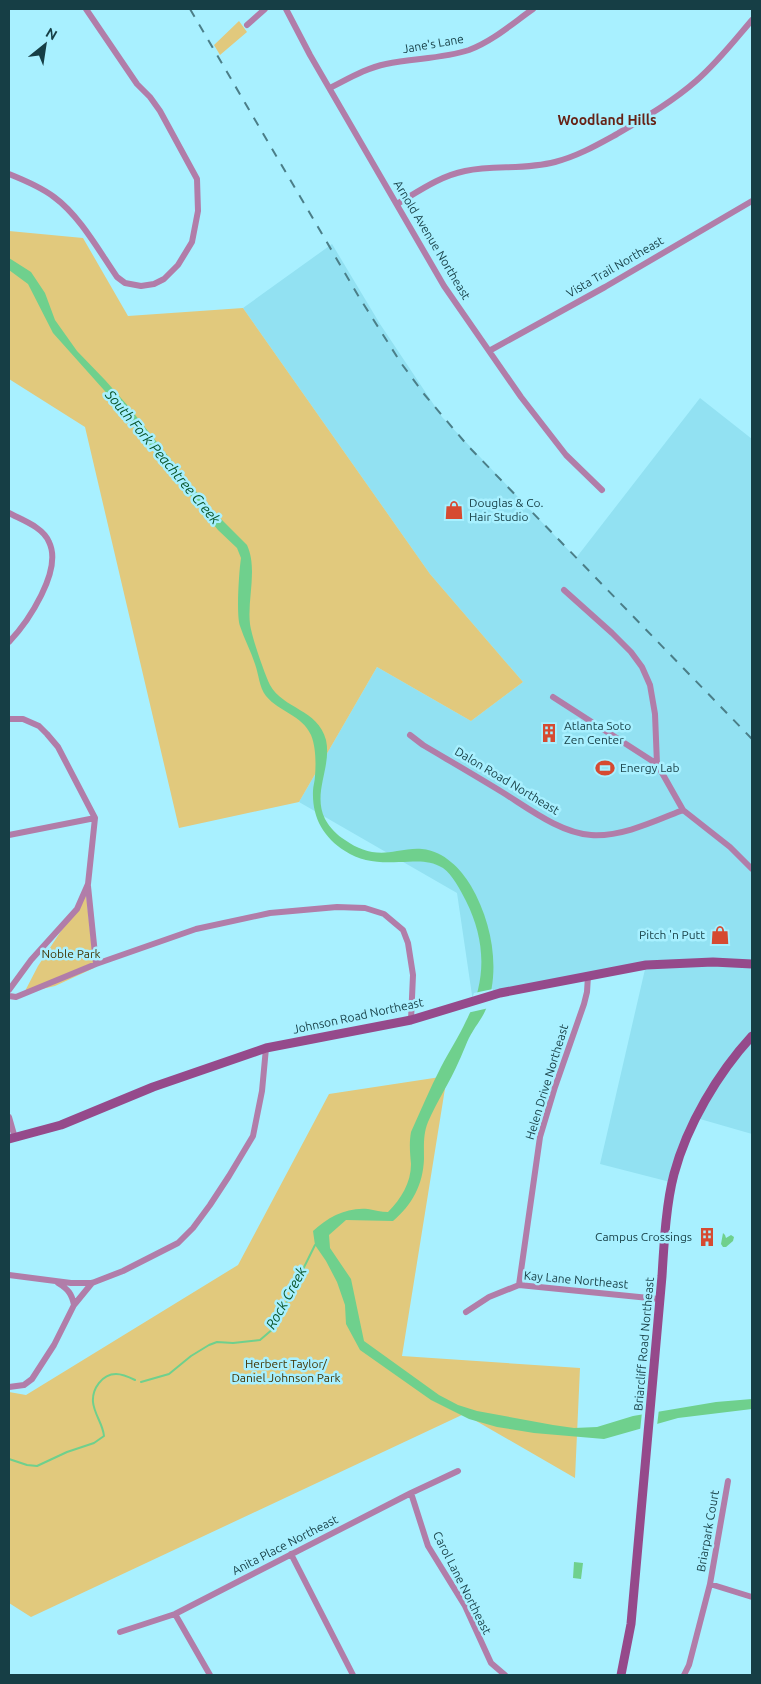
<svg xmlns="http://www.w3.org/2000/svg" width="761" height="1684" viewBox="0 0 761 1684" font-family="Ubuntu,sans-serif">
	<rect width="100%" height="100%" fill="#a8f0ff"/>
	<path fill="#92e1f2" d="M 332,244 L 380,324 L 442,417 L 576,558 L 700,398 L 752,439 L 752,1134 L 700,1119 L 681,1149 L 674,1183 L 600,1164 L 646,965 L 473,1002 L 457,893 L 299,802 L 377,667 L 471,721 L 523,682 L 430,574 L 243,308 Z"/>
	<path fill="#e1c97d" d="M 239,21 L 247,32 L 220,55 L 214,45 Z
		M 9,231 L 83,238 L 128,316 L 243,308 L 430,574 L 523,682 L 471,721 L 377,667 L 299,802 L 179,828 L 85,427 L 9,379 Z
		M 86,893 L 94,968 L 55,986 L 24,993 L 38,966 Z
		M 447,1076 L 402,1356 L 580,1368 L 575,1478 L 464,1414 L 31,1617 L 9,1603 L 9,1392 L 26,1395 L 238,1265 L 329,1094 Z"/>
	<path fill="#6fd08d" d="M 9,258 L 31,272 L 45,293 L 55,320 L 77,351 L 105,380 L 128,406 L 207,505 L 247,545 C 258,569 247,599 250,624 C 252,638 264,672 270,685 C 283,709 318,709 326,740 C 332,767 312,793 325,819 C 330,828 337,835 345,840 C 362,852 377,855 397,851 C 406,850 414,848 422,849 C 444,851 461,869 471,886 C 492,922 501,970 486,1009 C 483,1017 477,1024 473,1031 C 467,1040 464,1051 459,1061 C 450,1082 437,1101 428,1122 C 423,1134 424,1146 424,1159 C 423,1185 412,1205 393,1221 L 346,1220 L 329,1235 L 330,1248 L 351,1279 L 364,1341 L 439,1395 L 458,1405 L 477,1411 L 553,1425 L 574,1428 L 597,1427 L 633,1416 L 716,1402 L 752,1399 L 752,1409 L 678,1418 L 604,1439 L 534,1433 L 497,1427 L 469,1419 L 431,1400 L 360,1350 L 346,1324 L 345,1305 L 337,1282 L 326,1261 L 315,1245 L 313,1231 C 328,1217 347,1207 368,1209 C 375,1210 381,1212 388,1212 C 401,1199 411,1183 411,1164 C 410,1153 409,1143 411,1132 C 421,1110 430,1088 441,1067 C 449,1052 459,1036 466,1021 C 487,981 486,941 466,901 C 461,891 452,874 443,868 C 428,859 415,862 399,862 C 380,863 361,862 345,851 C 323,837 312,817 313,791 C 313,786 315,781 315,776 C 316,764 316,747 311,735 C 302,715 279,712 266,696 C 259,687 259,675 255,664 C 251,651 244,639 240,626 C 236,615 239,571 241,558 L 237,548 L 218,530 L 120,408 L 53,333 L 28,284 L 9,270 Z
		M 723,1233 L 725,1235 L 726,1238 L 731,1235 L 734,1237 L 733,1241 L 726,1247 L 723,1247 L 721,1244 Z
		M 574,1562 L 583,1563 L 581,1579 L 573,1578 Z"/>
	<path fill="#a8f0ff" d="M 493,989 L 489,1008 L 467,1013 L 474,993 Z
		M 659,1409 L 657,1426 L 640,1431 L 642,1412 Z"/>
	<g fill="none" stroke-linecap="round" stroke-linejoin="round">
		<path stroke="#6fd08d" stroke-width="2" d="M 141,1382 L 169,1374 L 191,1356 L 209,1345 L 217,1342 L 233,1343 L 260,1340 L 274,1328 L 315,1245
			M 9,1459 L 27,1465 L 37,1466 L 67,1452 L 94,1443 L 104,1436 C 103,1424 94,1414 93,1402 C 92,1389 102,1374 116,1374 C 123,1374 129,1377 135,1380"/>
		<path stroke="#b17da9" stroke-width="6" d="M 286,9 L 310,55 L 444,286 L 521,397 L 566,455 L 602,490
			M 247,25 L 265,9
			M 330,88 C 348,79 366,68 386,64 C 413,58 442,59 469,50 C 493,41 513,23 533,9
			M 9,174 C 24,180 41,187 54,197 C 80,216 99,251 117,277 L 125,283 L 141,286 L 154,284 L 164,279 L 178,265 L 192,242 L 198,211 L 197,179 L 160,111 L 150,97 L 137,84 L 86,9
			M 397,204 C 419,191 440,176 465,171 C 495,165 525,170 555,162 C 578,156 597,145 617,134 C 644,118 672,102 696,81 C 717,63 734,41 752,20
			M 489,351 L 605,287 L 752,201
			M 9,513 C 22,520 43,527 49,542 C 63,570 28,622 9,642
			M 564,590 L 612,633 L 631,652 L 642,667 L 650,685 L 655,714 L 657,764 L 683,810 L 730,847 L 752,869
			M 553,697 L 657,764
			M 9,719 L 23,719 L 39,726 L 47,734 L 58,747 L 95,818 L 88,884 L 77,909 L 31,960 L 9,990
			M 410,735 L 423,745 C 450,761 476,776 502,792 C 528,808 560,833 591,835 C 622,837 655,821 683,810
			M 9,835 L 95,818
			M 88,886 L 96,964
			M 9,996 L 16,997 L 96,964 L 196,929 L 270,913 L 337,907 L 365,908 L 384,914 L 403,930 L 408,943 L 413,975 L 411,1020
			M 9,1117 L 15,1138
			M 9,1275 L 71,1283 L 92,1283 L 123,1271 L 178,1243 L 193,1228 L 210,1205 L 229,1176 L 253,1136 L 262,1091 L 266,1048
			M 58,1283 C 68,1289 72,1294 74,1305
			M 519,1285 L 540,1137 L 555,1087 L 584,1004 L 587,992 L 588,976
			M 466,1312 L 489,1297 L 519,1285 L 659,1299
			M 9,1387 L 24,1385 L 32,1379 L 54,1345 L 74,1305 L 92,1283
			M 411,1493 L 428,1546 L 465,1606 L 491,1663 L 505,1675
			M 291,1554 L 353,1675
			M 710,1584 L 752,1597
			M 175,1614 L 210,1675
			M 120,1632 L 175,1614 L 411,1493 L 458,1471
			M 684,1675 L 689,1665 L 710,1584 L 728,1481"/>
		<path stroke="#954a8b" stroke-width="9" d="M 9,1139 L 61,1125 L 153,1087 L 266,1048 L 411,1020 L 500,993 L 646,965 L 713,962 L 752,964
			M 621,1675 L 631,1624 L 662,1276 C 664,1244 666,1204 674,1174 C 687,1125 718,1073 752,1036"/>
		<path stroke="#4b7e88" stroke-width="2" stroke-dasharray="9 9" stroke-linecap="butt" d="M 190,9 L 359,297 L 401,363 L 424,394 L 468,446 L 752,739"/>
	</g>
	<defs>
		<g id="shop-bare" transform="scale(1.5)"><path d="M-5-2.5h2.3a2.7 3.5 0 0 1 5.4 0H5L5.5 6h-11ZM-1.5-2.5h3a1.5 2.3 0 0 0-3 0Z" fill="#d64a31" stroke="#a8f0ff" stroke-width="2.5" paint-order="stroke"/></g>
		<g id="building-bare" transform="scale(1.5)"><path d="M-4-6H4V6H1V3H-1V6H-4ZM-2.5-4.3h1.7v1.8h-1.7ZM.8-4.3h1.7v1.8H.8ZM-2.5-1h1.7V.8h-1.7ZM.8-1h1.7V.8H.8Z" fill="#d64a31" stroke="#a8f0ff" stroke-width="2.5" paint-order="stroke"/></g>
		<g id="stadium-bare" transform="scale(1.5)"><path d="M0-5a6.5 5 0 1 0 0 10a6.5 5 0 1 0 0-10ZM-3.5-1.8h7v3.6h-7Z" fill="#d64a31" stroke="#a8f0ff" stroke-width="2.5" paint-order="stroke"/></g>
	</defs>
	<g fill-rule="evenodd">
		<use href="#shop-bare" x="454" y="510"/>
		<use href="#building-bare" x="549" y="733"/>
		<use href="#stadium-bare" x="605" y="768"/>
		<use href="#shop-bare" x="720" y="935"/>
		<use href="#building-bare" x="707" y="1237"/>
	</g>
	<g text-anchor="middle" stroke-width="5" stroke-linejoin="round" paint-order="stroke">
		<g font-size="12" fill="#163e45" stroke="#a8f0ff">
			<text transform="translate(433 44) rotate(-10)" y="4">Jane's Lane</text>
			<text transform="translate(432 240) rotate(59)" y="4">Arnold Avenue Northeast</text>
			<text transform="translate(615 267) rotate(-30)" y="4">Vista Trail Northeast</text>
			<text transform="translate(507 781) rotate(31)" y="4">Dalon Road Northeast</text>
			<text transform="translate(358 1016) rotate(-12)" y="4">Johnson Road Northeast</text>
			<text transform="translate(547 1082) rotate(-73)" y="4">Helen Drive Northeast</text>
			<text transform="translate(576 1280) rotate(5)" y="4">Kay Lane Northeast</text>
			<text transform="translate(644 1344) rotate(-85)" y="4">Briarcliff Road Northeast</text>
			<text transform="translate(708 1531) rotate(-80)" y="4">Briarpark Court</text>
			<text transform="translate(285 1545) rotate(-27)" y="4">Anita Place Northeast</text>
			<text transform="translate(462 1583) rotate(63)" y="4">Carol Lane Northeast</text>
		</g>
		<g font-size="12" fill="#163e45" stroke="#a8f0ff" text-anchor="start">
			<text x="469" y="507">Douglas &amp; Co.<tspan x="469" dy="14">Hair Studio</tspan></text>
			<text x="564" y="730">Atlanta Soto<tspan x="564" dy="14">Zen Center</tspan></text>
			<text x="620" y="772">Energy Lab</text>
			<text x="705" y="939" text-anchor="end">Pitch 'n Putt</text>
			<text x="692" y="1241" text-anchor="end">Campus Crossings</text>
		</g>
		<g font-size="12" fill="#423504" stroke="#a8f0ff">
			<text x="71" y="958">Noble Park</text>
			<text x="286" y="1368">Herbert Taylor/<tspan x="286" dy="14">Daniel Johnson Park</tspan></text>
		</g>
		<g font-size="14" font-weight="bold" fill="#662216" stroke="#a8f0ff">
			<text x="607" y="125">Woodland Hills</text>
		</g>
		<g font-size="14" font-style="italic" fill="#09552b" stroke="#a8f0ff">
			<text transform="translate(163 457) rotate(50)" y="5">South Fork Peachtree Creek</text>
			<text transform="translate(286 1298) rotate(-61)" y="5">Rock Creek</text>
		</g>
	</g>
	<rect width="761" height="1684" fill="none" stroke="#163e45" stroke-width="20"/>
	<g transform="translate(45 45) rotate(30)" stroke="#a8f0ff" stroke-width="4" paint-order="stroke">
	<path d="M0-4L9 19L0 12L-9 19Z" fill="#163e45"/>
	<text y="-8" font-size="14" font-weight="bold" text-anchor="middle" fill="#163e45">N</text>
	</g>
</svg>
